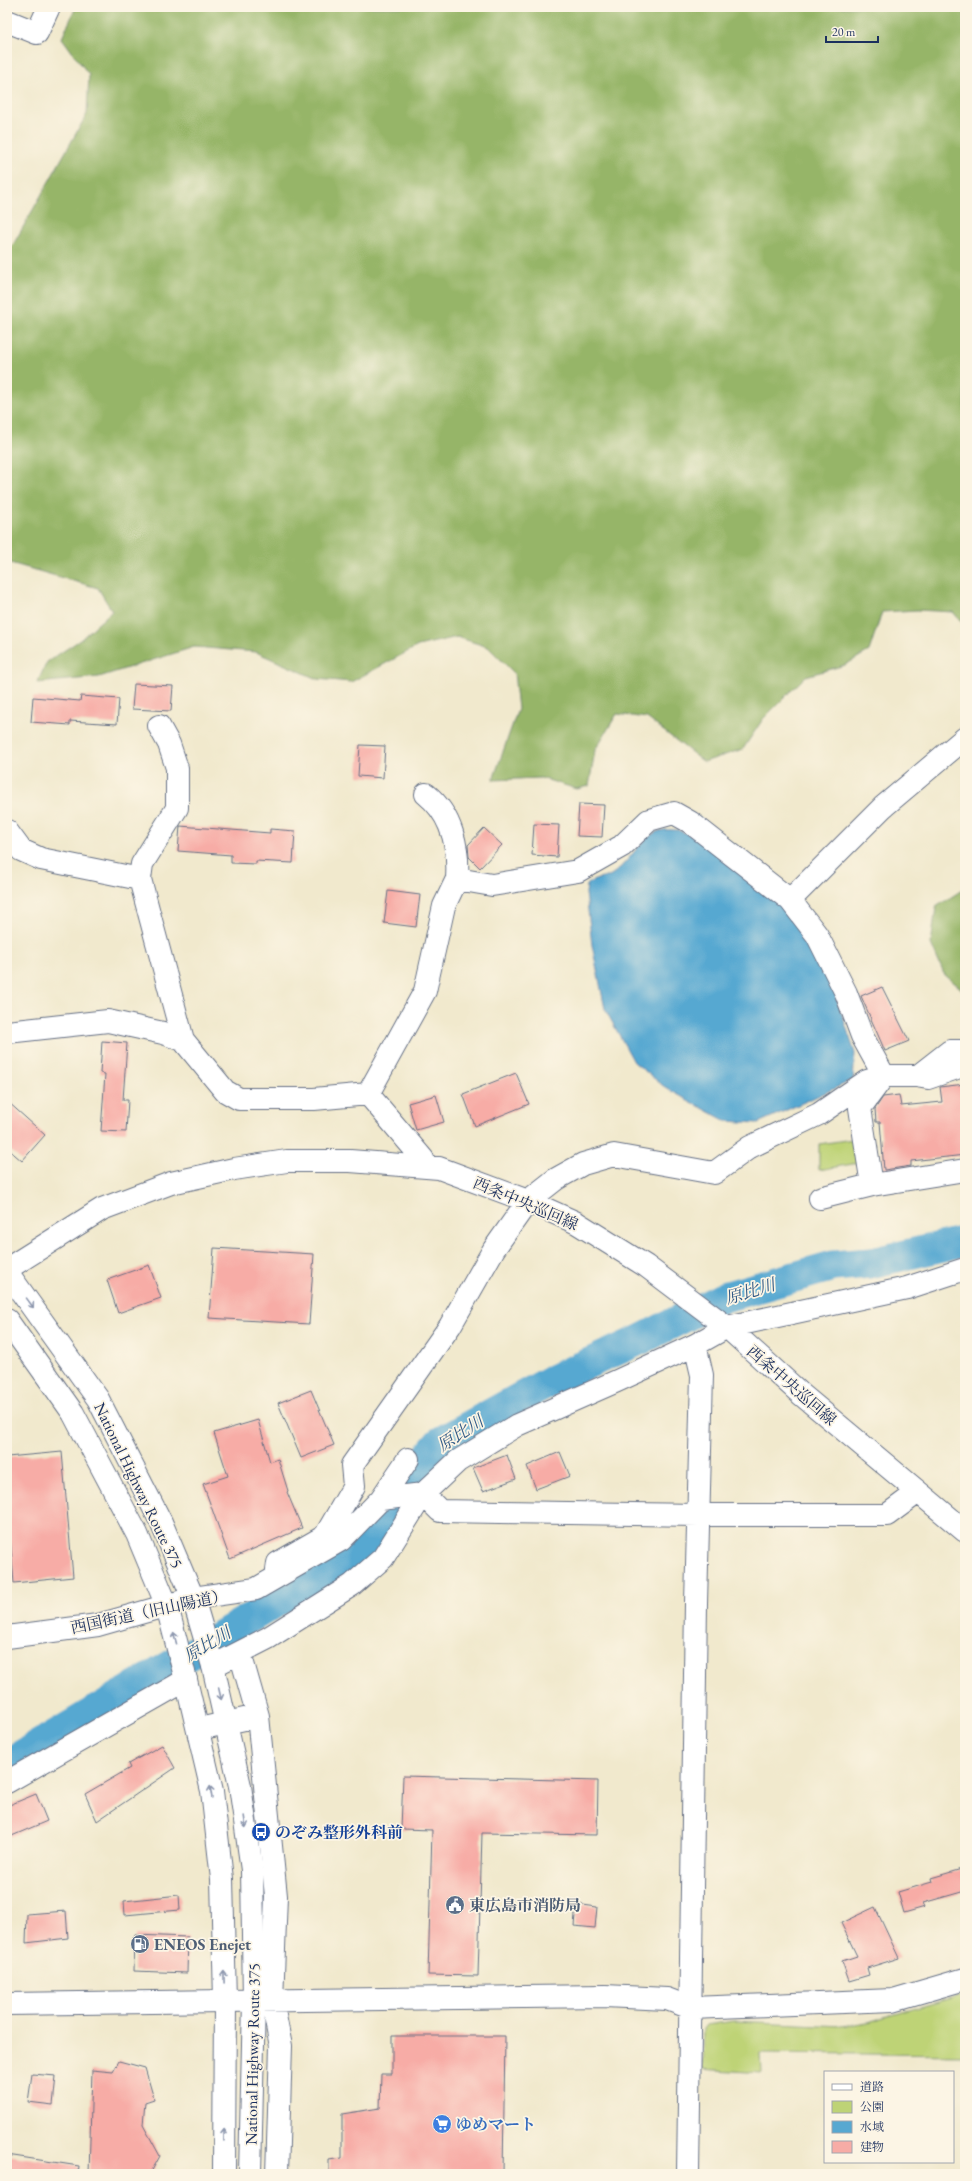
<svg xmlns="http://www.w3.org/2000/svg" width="972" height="2181" viewBox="0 0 972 2181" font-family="'EB Garamond','Noto Serif JP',serif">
	<rect width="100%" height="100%" fill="#fcf5e5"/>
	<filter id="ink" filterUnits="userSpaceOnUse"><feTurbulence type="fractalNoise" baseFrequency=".025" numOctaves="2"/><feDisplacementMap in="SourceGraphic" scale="8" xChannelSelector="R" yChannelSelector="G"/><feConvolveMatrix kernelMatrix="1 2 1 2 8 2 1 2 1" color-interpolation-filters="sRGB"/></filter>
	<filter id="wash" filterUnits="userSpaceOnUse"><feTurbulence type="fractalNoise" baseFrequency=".012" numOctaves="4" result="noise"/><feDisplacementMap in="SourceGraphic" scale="16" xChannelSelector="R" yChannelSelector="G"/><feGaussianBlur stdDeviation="0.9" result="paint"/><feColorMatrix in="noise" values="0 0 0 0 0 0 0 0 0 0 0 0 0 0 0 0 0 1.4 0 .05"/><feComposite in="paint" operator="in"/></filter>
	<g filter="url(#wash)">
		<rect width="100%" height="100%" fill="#f1e9cd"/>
		<path fill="#bed376" stroke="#6c816a" d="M 853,1139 L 858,1163 L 819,1170 L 819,1144 Z
			M 965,1994 L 965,2055 L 760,2053 L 761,2073 L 702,2069 L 703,2029 L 706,2025 L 734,2021 L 842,2026 L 868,2022 Z"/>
		<path fill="#96b567" stroke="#587262" d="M 76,7 L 965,7 L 965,626 L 953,612 L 917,610 L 882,612 L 869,651 L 845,665 L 806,676 L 763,719 L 743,749 L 704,762 L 647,718 L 617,714 L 595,750 L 589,786 L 577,789 L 541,778 L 493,780 L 518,709 L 514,673 L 488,647 L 457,637 L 418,646 L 351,682 L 317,679 L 256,652 L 194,647 L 99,677 L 37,683 L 47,662 L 80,640 L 112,611 L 98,588 L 7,562 L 7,248 L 13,245 L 87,114 L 89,75 L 62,38 Z
			M 965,888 L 965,992 L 944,974 L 931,944 L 936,907 Z"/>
		<path fill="#57a8d1" stroke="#396c98" d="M 678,830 L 702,840 L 778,900 L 800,926 L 827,970 L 855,1053 L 853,1080 L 758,1123 L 726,1121 L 666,1088 L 634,1062 L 605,1009 L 592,945 L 586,893 L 587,885 C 596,877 600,880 609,876 C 627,867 640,837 659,831 C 665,829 672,830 678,830 Z"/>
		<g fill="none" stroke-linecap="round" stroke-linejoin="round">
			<path stroke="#57a8d1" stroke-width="31" d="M 7,1764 L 345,1561 L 390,1515 L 415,1472 L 440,1442 L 554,1379 L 642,1339 L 724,1297 L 833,1266 L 871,1263 L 965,1241"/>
		</g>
		<g id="blocks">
			<path fill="#f7aca6" d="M 134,684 L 173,686 L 171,711 L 132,709 Z
				M 81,696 L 119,699 L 117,724 L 70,721 L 70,725 L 31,722 L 33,697 L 80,701 Z
				M 360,745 L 385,746 L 383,778 L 358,776 Z
				M 579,804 L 604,805 L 602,837 L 577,836 Z
				M 534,824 L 559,825 L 557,857 L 532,855 Z
				M 180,826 L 270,833 L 270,829 L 295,831 L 293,863 L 256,861 L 256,864 L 231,863 L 231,855 L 178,851 Z
				M 484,828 L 502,845 L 480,868 L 469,857 L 468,845 Z
				M 388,891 L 420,895 L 416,927 L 384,923 Z
				M 882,987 L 909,1041 L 885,1051 L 861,996 Z
				M 102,1041 L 127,1043 L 123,1100 L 128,1100 L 126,1132 L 101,1131 L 105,1074 L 100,1073 Z
				M 516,1073 L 529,1104 L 475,1126 L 463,1094 Z
				M 965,1084 L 965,1155 L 911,1161 L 911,1166 L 884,1170 L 880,1122 L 876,1122 L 875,1109 L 883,1097 L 899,1095 L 901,1106 L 942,1102 L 940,1087 Z
				M 436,1095 L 444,1122 L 416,1130 L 408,1103 Z
				M 7,1101 L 45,1135 L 22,1161 L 7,1148 Z
				M 214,1248 L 314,1254 L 309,1324 L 209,1318 Z
				M 149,1265 L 161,1298 L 118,1313 L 107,1280 Z
				M 311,1390 L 334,1445 L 301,1458 L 278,1403 Z
				M 258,1420 L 270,1462 L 278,1459 L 288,1491 L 287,1492 L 302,1528 L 230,1559 L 203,1484 L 228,1476 L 214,1433 Z
				M 62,1452 L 73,1577 L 14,1583 L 7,1500 L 7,1457 Z
				M 560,1452 L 570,1476 L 536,1489 L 527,1466 Z
				M 507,1455 L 516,1479 L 483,1491 L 473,1468 Z
				M 162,1745 L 175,1768 L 97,1821 L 85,1794 L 130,1768 L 128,1764 Z
				M 403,1776 L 598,1781 L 597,1835 L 482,1833 L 478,1976 L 428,1975 L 432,1830 L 401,1829 Z
				M 36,1794 L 47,1821 L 7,1838 L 7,1806 Z
				M 965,1868 L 965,1891 L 923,1903 L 925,1907 L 904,1913 L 898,1892 L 932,1882 L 931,1878 Z
				M 179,1895 L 180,1910 L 125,1915 L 124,1901 Z
				M 576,1904 L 597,1907 L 595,1928 L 574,1926 Z
				M 875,1907 L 899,1958 L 867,1968 L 869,1975 L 849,1981 L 842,1961 L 857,1956 L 841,1923 Z
				M 66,1911 L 68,1938 L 26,1943 L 27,1914 Z
				M 135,1935 L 188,1937 L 187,1973 L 134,1971 Z
				M 392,2036 L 505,2036 L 503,2174 L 329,2174 L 329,2160 L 342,2158 L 342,2114 L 380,2108 L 381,2074 L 392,2074 Z
				M 119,2061 L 145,2068 L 154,2099 L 145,2102 L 143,2125 L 160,2156 L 150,2174 L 89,2174 L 92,2070 L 113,2072 Z
				M 32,2074 L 56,2076 L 53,2105 L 28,2102 Z
				M 7,2155 L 79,2166 L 78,2174 L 7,2174 Z"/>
		</g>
	</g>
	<g filter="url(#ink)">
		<use href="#blocks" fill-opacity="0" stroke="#667085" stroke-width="1"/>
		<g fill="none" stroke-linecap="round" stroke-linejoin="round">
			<g stroke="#667085" stroke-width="24">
				<path id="minor" d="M 7,21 L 37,33 L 49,7
					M 426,794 C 452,815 459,848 457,879
					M 7,831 L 21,850 L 41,859 L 140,879 L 183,1040 L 225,1091 L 239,1099 L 314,1099 L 368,1094
					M 140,879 L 142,864 L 177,808 L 177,768 L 169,744 L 159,726
					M 790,900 L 883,807 L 965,738
					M 7,1032 L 108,1021 L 163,1033 L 183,1040
					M 922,1077 L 928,1078 L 965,1065
					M 368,1094 L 425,991 L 444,906 L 457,879 L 492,885 L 578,871 L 622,846 L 649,820 L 674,813 L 690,822 L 790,900 L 817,935 L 846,993 L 862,1036 L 884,1076
					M 368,1094 L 423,1159 L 426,1167
					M 872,1185 L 860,1108 L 883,1077
					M 820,1198 L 872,1185 L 965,1170
					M 7,1269 L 102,1209 L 171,1183 L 234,1169 L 287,1161 L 350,1161 L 439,1168 L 528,1201 L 577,1223 L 646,1266 L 727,1327 L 802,1395 L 965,1531
					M 381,1499 L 423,1494 L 440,1511 L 698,1515 L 887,1515 L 918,1492
					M 276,1577 L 278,1563 L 325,1536 L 354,1486 L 352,1465 L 450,1326 L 494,1249 L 528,1201 L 556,1179 L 583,1164 L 614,1155 L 714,1173 L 750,1147 L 819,1114 L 867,1081 L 884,1076 L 918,1076 L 950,1051 L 965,1051
					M 7,1637 L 98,1625 L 193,1598 L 256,1589 L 341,1540 L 381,1499 L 408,1459
					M 240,1653 L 258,1716 L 276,1896 L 272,2001 L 281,2046 L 277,2174
					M 213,1666 L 268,1638 L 352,1585 L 383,1558 L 423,1494 L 458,1461 L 517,1425 L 617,1381 L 695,1345 L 727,1327 L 907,1288 L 965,1269
					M 199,1729 L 258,1716
					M 7,1782 L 186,1680
					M 7,2004 L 605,1996 L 667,1999 L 691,2008 L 893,2000 L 965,1979
					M 688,2174 L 696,1603 L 702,1375 L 695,1345"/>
			</g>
			<g stroke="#667085" stroke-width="24">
				<path id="highway" d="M 7,1272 L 98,1399 L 161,1522 L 193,1598 L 213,1666 L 240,1786 L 252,1870 L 254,2001 L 250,2174
					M 7,1320 L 73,1413 L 137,1534 L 167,1606 L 186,1680 L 212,1791 L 222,1879 L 225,2001 L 224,2174"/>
			</g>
			<use href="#minor" stroke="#fff" stroke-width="22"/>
			<use href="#highway" stroke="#fff" stroke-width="22"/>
		</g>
		<defs><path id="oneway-shaft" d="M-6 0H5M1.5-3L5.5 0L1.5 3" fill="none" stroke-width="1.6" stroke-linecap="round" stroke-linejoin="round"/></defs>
		<g stroke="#8d97ae">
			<use href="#oneway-shaft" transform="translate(30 1303) rotate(54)"/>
			<use href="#oneway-shaft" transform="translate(175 1638) rotate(-105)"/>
			<use href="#oneway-shaft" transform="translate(220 1694) rotate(77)"/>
			<use href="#oneway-shaft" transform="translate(211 1792) rotate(-99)"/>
			<use href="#oneway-shaft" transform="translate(245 1822) rotate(82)"/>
			<use href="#oneway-shaft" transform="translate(224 1977) rotate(-91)"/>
			<use href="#oneway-shaft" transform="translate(224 2135) rotate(-89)"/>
		</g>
	</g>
	<defs>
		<g id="bus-disc" transform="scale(1)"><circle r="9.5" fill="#1a4fb4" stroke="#fcf5e5"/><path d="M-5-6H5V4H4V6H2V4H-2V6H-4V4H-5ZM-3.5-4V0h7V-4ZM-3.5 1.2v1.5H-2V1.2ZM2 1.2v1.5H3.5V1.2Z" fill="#fff"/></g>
		<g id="civic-disc" transform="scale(1)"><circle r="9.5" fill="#5c6f8a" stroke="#fcf5e5"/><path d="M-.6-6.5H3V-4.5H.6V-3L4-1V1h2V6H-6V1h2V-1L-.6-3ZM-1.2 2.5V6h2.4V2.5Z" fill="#fff"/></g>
		<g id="fuel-disc" transform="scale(1)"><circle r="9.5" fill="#5c6f8a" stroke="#fcf5e5"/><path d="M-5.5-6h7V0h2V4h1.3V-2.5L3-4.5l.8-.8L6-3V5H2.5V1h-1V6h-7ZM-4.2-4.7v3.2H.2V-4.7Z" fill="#fff"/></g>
		<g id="supermarket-disc" transform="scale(1)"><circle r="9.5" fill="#3f7fe0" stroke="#fcf5e5"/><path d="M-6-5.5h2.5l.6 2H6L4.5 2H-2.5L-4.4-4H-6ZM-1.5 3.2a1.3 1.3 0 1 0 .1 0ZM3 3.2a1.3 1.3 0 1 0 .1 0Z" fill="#fff"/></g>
	</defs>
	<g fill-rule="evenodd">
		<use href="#bus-disc" x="261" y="1832"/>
		<use href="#civic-disc" x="455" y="1905"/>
		<use href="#fuel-disc" x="140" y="1944"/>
		<use href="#supermarket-disc" x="442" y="2124"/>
	</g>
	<g text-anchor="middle" stroke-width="3.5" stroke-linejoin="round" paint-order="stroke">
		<g font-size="16" fill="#1b2f5e" stroke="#fcf5e5">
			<text transform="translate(526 1203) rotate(23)" y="6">西条中央巡回線</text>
			<text transform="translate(792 1385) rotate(41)" y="6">西条中央巡回線</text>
			<text transform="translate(139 1485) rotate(64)" y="6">National Highway Route 375</text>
			<text transform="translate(149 1611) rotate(-12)" y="6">西国街道（旧山陽道）</text>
			<text transform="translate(252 2054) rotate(-89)" y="6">National Highway Route 375</text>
		</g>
		<g font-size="16" font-weight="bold" fill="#164399" stroke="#fcf5e5" text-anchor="start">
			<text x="275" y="1838">のぞみ整形外科前</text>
		</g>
		<g font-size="16" font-weight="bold" fill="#4e5e75" stroke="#fcf5e5" text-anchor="start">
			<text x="469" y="1911">東広島市消防局</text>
			<text x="154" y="1950">ENEOS Enejet</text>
		</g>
		<g font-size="16" font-weight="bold" fill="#366cbe" stroke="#fcf5e5" text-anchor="start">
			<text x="456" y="2130">ゆめマート</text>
		</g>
		<g font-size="17" font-style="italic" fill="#305986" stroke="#fcf5e5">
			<text transform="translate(750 1291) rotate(-17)" y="6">原比川</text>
			<text transform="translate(460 1433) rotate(-33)" y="6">原比川</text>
			<text transform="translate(207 1644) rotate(-31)" y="6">原比川</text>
		</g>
	</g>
	<rect width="972" height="2181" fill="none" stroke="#fcf5e5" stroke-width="24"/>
	<rect x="824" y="2071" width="130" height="92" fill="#fcf5e5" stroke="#a2a6af"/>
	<rect x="832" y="2084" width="20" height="6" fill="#ffffff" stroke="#a2a6af"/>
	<text x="860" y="2091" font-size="12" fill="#1b2f5e">道路</text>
	<rect x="832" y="2101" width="20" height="12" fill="#bed376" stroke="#a2a6af"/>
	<text x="860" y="2111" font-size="12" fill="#1b2f5e">公園</text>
	<rect x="832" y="2121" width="20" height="12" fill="#57a8d1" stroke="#a2a6af"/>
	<text x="860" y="2131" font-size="12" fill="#1b2f5e">水域</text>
	<rect x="832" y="2141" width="20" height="12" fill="#f7aca6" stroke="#a2a6af"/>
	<text x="860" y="2151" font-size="12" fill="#1b2f5e">建物</text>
	<path d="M826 36v6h52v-6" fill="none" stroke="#1b2f5e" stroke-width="2"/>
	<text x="832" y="36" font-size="12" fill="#1b2f5e" stroke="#fcf5e5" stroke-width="3" paint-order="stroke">20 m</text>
</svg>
